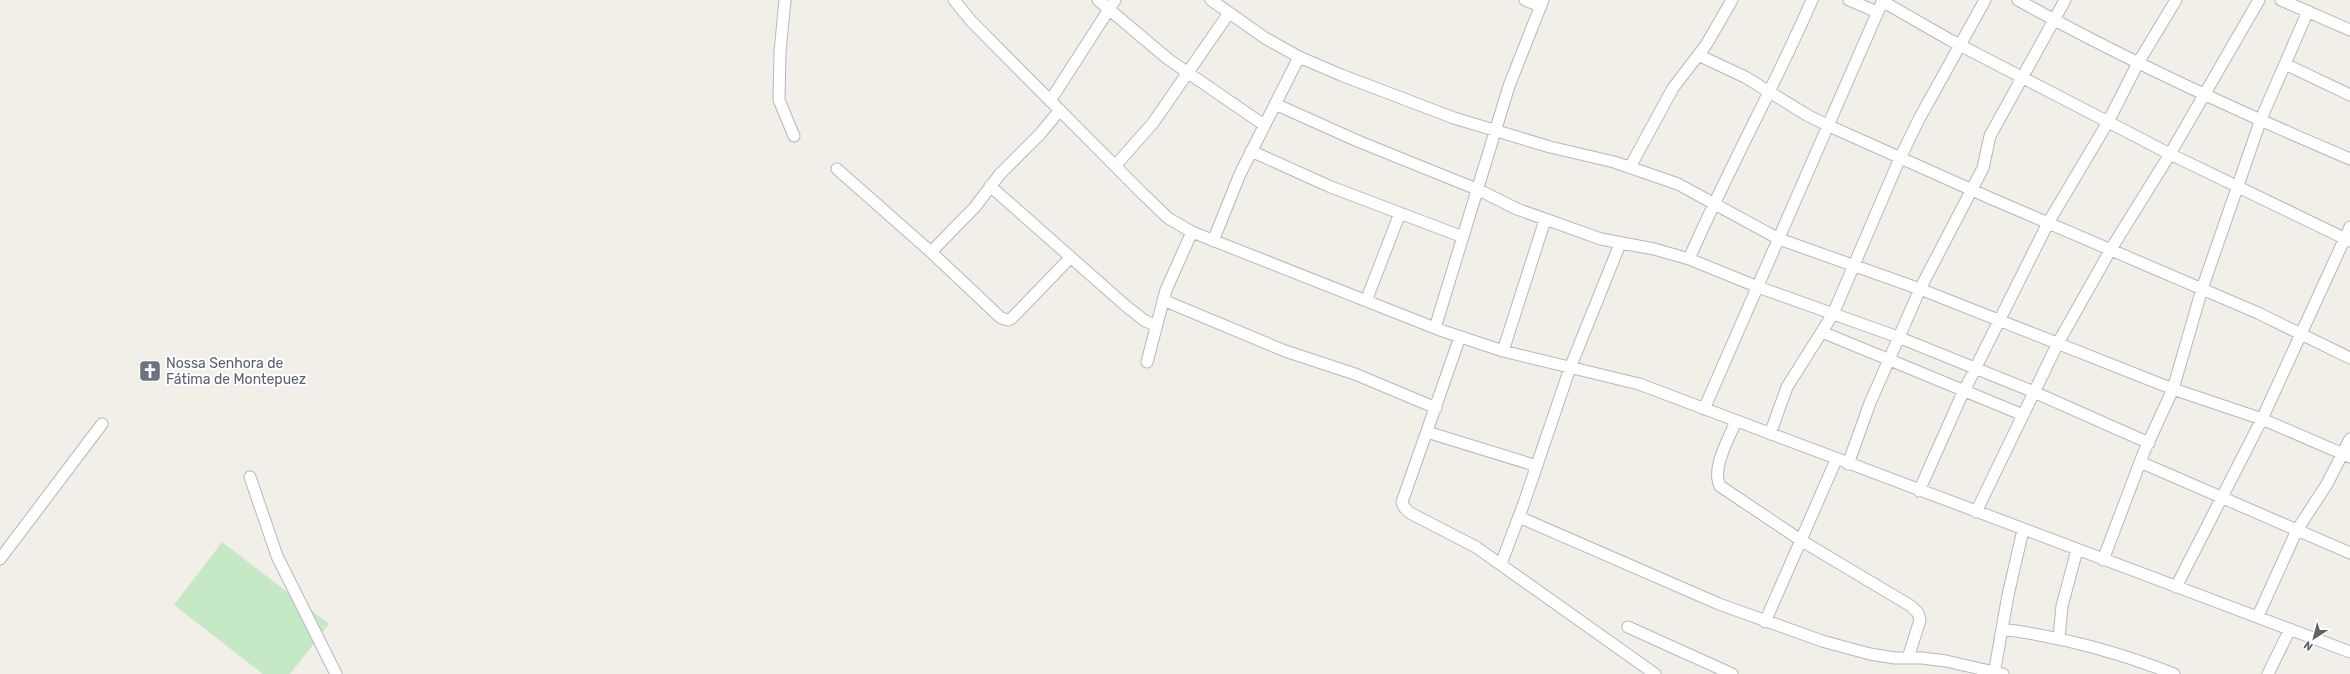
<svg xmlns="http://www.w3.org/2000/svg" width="2350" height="674" viewBox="0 0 2350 674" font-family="Rubik,sans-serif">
	<rect width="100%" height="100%" fill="#f1efe8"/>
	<path fill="#c5e8c5" d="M 222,542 L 329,624 L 290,674 L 263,674 L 174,605 Z"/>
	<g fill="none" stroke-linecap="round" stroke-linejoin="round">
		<g stroke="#b5b8bc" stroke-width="13">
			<path id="minor" d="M 785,0 L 780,52 L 779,100 L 794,136
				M 954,0 L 972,22 L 1142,193 L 1168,218 L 1192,232 L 1440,330 L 1503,351 L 1639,384 L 2350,652
				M 1098,0 L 1168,59 L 1264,125
				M 1211,0 L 1265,38 L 1299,57 L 1341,75 L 1454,118 L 1550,147 L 1614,162 L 1678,184 L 1779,239 L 1920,289 L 2173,389 L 2262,419 L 2350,457
				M 1525,0 L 1540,6
				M 1849,0 L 1877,12
				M 2018,0 C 2125,60 2237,111 2350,159
				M 2281,0 L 2350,30
				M 1882,1 L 1950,40 L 2170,154 L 2350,241
				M 1698,55 L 1745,77 L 1807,115 L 1827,125 L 1990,198 L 2258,313 L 2350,358
				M 2285,64 L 2350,95
				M 1050,101 L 1115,0
				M 1275,104 L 1360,142 L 1479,190 L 1517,209 L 1601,239 L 1654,249 L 1689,259 L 1758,287 L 1898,337 L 2034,392 L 2149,443
				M 1251,151 L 1331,187 L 1463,237
				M 1115,166 L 1153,123 L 1229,13
				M 1630,167 L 1673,88 L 1706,45 L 1732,0
				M 837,169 L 931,252 L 1001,318 L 1008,320 L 1012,318 L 1070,258
				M 990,186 L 1126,306 L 1145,321 L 1156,325
				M 1213,241 L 1240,174 L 1299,57
				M 931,252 L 975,207 L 1000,174 L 1040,134 L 1060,110
				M 1689,259 C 1727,171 1774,88 1812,0
				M 1163,300 L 1285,351 L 1355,374 L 1436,408
				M 1366,301 L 1400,213
				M 1435,328 L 1509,86 L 1543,0
				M 1822,332 L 2023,415
				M 1460,337 L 1402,502 L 1404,507 L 1410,513 L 1476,547 L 1655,674
				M 1503,351 L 1545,220
				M 1147,362 L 1166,290 L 1192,232
				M 1704,409 L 1883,0
				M 1736,421 C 1729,439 1711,468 1720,486 L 1802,541 L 1911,606 L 1918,613 L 1920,620 L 1908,658
				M 1427,432 L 1537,466
				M 1770,434 L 1787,387 L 1833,314 L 1900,158 L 1919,119 L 1985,0
				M 2140,462 L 2350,553
				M 1848,464 L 1870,403 L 1920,289 L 1983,168 L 1990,136 L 2065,0
				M 250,477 L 277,556 L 336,674
				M 1919,491 L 1960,399 L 2048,223 L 2108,122 L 2138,63 L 2176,0
				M 1976,512 L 2058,343 L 2111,249 L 2170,154 L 2259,0
				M 1519,517 L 1719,604 L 1822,641 L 1870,654 L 1895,658 L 1922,658 L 1946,661 L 2003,674
				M 0,559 L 102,424
				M 2103,560 L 2144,452 L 2173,389 L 2202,289 L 2261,119 L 2308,11
				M 1501,564 L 1524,503 L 1570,368 L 1620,244
				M 2176,587 L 2262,419 L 2350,227
				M 2258,616 L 2297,530 L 2327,484 L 2350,439
				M 1765,622 L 1836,460
				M 1628,627 L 1732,674
				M 2002,629 C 2062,637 2118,652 2174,674
				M 2059,638 L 2062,606 L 2077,550
				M 1994,674 L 2008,595 L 2023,530
				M 2268,674 L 2290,629"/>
		</g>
		<use href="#minor" stroke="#fff" stroke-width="11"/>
	</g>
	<defs>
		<g id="church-square" transform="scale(1.15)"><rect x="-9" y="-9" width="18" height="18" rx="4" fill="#6b7280" stroke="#fff"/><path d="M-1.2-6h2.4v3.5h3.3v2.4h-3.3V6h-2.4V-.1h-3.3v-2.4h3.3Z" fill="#fff"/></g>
	</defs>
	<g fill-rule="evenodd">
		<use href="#church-square" x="150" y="371"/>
	</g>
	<g text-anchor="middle" stroke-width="4" stroke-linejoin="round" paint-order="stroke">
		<g font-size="14" fill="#5b616d" stroke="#fff" text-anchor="start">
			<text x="166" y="368">Nossa Senhora de<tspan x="166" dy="16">Fátima de Montepuez</tspan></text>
		</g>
	</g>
	<g transform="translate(2314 638) rotate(216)" stroke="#ffffff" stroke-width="3" paint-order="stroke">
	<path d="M0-3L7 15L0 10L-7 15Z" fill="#5f6368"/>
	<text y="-6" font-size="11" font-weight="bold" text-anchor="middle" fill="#5f6368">N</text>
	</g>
</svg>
